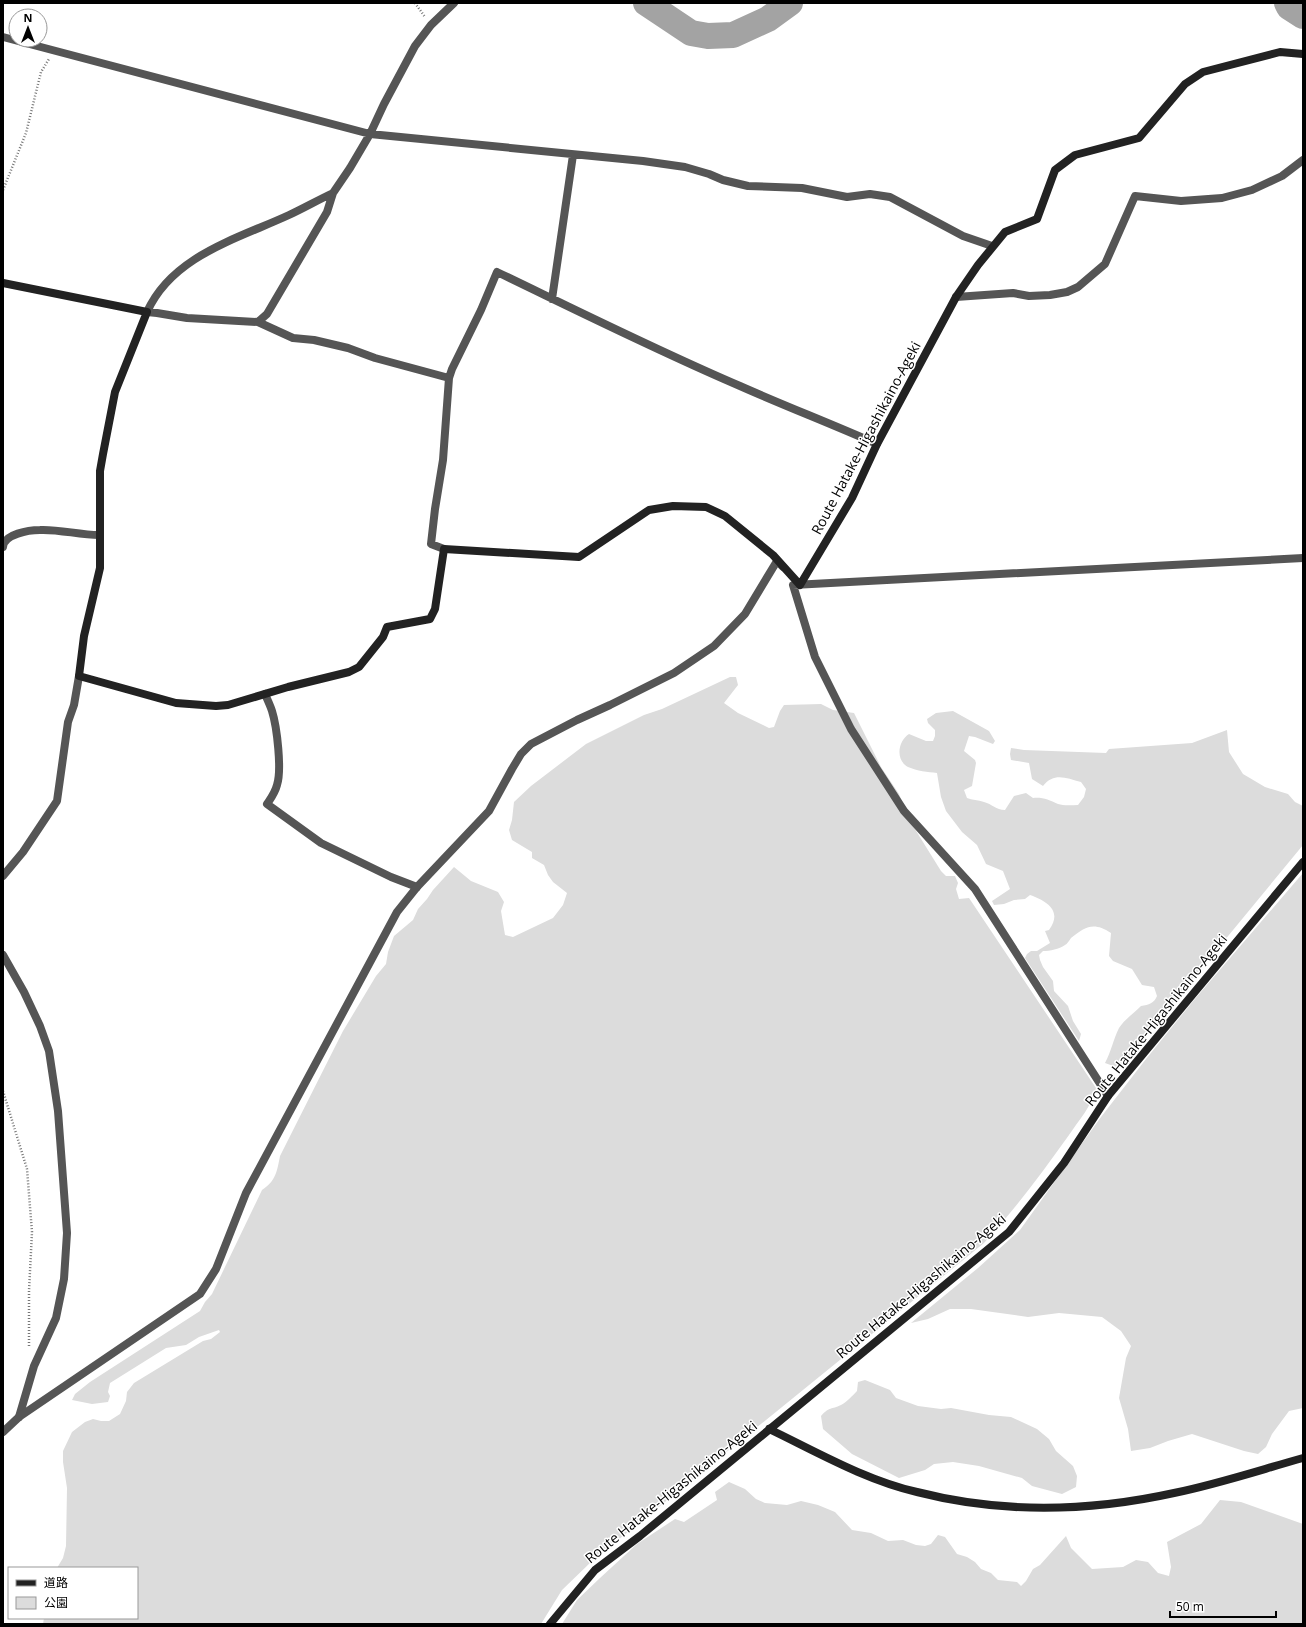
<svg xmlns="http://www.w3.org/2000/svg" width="1306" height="1627" viewBox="0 0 1306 1627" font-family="'Open Sans','Noto Sans JP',sans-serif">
	<rect width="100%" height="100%" fill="#fff"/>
	<path fill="#dcdcdc" d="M 730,677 L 736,677 L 738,685 L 724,703 L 738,713 L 769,728 L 774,727 L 780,711 L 784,705 L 821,704 L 833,710 L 854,713 L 881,767 L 899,794 L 910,821 L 918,834 L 941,871 L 946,876 L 955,876 L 958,883 L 956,889 L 959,899 L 969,898 L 1096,1088 C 1092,1106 1079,1120 1069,1135 C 1042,1173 1015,1209 984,1243 L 591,1562 L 562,1590 L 541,1624 L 43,1624 L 44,1618 L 137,1618 L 137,1568 L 57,1568 L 63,1558 L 66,1546 L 67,1488 L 63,1462 L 63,1451 L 72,1432 L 85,1422 L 93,1419 L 101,1421 L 109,1421 L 120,1414 L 126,1401 L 127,1392 L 134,1383 L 203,1341 L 211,1339 L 220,1332 L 219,1330 L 199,1337 L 186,1345 L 166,1348 L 110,1383 L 108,1392 L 110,1396 L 108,1402 L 92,1404 L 72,1400 L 75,1394 L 90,1382 L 200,1311 L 205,1302 L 212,1294 L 262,1190 C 276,1181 277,1171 280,1156 L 343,1031 L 376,976 L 386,964 L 388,952 L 394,936 L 413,920 L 418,909 L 427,899 L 433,890 L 454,867 L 471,881 L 498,892 L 504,902 L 501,911 L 505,935 L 513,937 L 553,918 L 563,905 L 567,893 L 553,882 L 548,875 L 544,865 L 532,858 L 532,852 L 512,840 L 509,830 L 512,820 L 514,802 L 531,786 L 586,744 L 644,715 L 662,709 Z
		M 953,711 L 989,731 L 995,741 L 993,744 L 975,737 L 969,736 L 964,751 L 975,760 L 976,763 L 972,786 L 964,790 L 967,798 C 972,800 978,800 984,802 C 992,804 996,810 1005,810 L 1014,796 L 1026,793 L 1033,798 C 1043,797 1049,800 1058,804 C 1064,806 1072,805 1078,805 L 1084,797 L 1086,789 L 1081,782 C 1066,778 1054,772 1043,786 L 1032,779 L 1029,763 L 1011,760 L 1010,754 L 1011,748 L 1024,750 L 1106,753 L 1109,749 L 1192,743 L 1227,730 L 1229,752 L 1243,774 L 1265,787 L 1288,794 L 1295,802 L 1303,806 L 1303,845 L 1121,1066 L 1116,1067 L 1105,1063 C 1111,1052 1113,1040 1119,1028 C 1124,1020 1134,1013 1141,1006 C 1149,1005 1154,1003 1157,996 L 1154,987 L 1142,985 L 1132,969 L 1113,961 L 1109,956 L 1111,933 C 1094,922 1086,926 1071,938 C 1069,941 1067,944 1065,945 C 1059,949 1050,951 1043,951 L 1039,955 L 1040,960 L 1043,967 L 1053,981 L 1054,991 L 1068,1006 L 1073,1021 L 1081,1034 L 1079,1041 L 1025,958 L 1027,954 L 1031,951 L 1037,951 L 1050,943 L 1045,931 L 1049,930 C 1063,911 1047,901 1030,895 L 1025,899 L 1014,900 L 1004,904 L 994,905 L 992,901 L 1010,889 L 1003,871 L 986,864 L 977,845 L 962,832 L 946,811 L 941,797 L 937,773 C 928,772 917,771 908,767 C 895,760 898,741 909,734 L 926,741 L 933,741 L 935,736 L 935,730 L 928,723 L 927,719 L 936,713 Z
		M 1303,873 L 1303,1408 L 1289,1411 L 1272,1434 L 1266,1447 L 1258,1454 L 1244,1451 L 1192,1434 L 1168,1441 L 1150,1448 L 1131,1451 L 1128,1429 L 1119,1398 L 1126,1358 L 1131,1346 L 1121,1331 L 1102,1317 L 1059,1313 L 1028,1317 L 971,1309 L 950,1309 L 928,1319 L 911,1323 L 978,1268 L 1020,1230 L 1101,1117 L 1146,1059 L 1194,1000 Z
		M 865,1380 L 890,1390 L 896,1398 L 918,1406 L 941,1409 L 951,1408 L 989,1415 L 1011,1417 L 1037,1429 L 1049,1439 L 1056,1451 L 1073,1466 L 1077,1476 L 1076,1487 L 1062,1494 L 1032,1486 L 1022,1478 L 979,1466 L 953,1462 L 934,1464 L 925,1470 L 899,1478 L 852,1454 L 823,1429 L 821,1416 C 830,1406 831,1410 841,1405 C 847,1402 852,1396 857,1391 L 858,1382 Z
		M 729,1482 L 745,1489 L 756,1499 L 765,1503 L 787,1505 L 801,1501 L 818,1505 L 835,1512 L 852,1530 L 871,1533 L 888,1541 L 903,1540 L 916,1545 L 925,1546 L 931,1544 L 938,1535 L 945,1537 L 957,1554 L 967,1557 L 975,1562 L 981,1569 L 991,1573 L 998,1580 L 1017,1582 L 1021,1586 L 1026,1581 L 1033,1569 L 1040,1565 L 1066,1536 L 1071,1548 L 1092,1569 L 1123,1567 L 1136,1560 L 1148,1562 L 1158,1573 L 1169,1576 L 1171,1567 L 1167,1542 L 1201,1524 L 1220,1500 L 1241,1502 L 1303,1524 L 1303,1624 L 562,1624 L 577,1600 L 600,1578 L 637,1544 L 675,1519 L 684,1522 L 717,1500 L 715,1492 Z"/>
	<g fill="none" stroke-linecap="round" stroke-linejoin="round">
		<path stroke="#a3a3a3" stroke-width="26" d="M 646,3 L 691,33 L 708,36 L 733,35 L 768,19 L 790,3
			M 1287,3 L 1289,7 L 1303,16"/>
		<path stroke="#777" stroke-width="2.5" stroke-dasharray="1 2" stroke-linecap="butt" d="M 415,3 L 425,17
			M 3,190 L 26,133 L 41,72 L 49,59
			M 3,1091 L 27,1169 L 32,1232 L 29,1291 L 29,1348"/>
		<path stroke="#555" stroke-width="8" d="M 3,37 L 370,134 L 643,161 L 685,167 L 709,174 L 723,180 L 748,186 L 802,188 L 847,197 L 870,194 L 890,197 L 963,236 L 992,246
			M 333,193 C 318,200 304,208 289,215 C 237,239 172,256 147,312 L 157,313 L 187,318 L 258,322 L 293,338 L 314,340 L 348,348 L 375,358 L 449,378
			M 956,297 L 1013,293 L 1029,296 L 1050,295 L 1067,292 L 1078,287 L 1105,264 L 1135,196 L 1181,201 L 1222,198 L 1252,190 L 1282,176 L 1303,160
			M 552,299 L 573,155
			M 258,322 L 267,314 L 327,212 L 333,193 L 350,168 L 370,134 L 384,104 L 415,46 L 431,25 L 454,3
			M 3,547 C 4,534 29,530 40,530 C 59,529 79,535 99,535
			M 444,549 L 431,544 L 435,509 L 443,460 L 449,378 L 452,369 L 481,310 L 497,272 C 578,311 658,351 740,386 C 785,406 832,424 877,444
			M 265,694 C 267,699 270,705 272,711 C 277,727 282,770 277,785 C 275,793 271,798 267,804 L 321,843 L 391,877 L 417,887
			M 3,876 L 23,852 L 57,801 L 68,722 L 74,705 L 79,676
			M 3,955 L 24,992 L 40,1026 L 49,1051 L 58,1111 L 67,1233 L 64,1279 L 56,1318 L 34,1366 L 19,1417
			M 1108,1096 L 975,889 L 904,811 L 851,729 L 815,657 L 793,585 L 1303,558"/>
		<path stroke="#555" stroke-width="8" d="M 3,1432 L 19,1417 L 200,1294 L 216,1269 L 246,1193 L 397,912 L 417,887 L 489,811 L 512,769 L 521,754 L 531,744 L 577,720 L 610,705 L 674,673 L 714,646 L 745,614 L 777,561 L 783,567"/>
		<path stroke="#222" stroke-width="8" d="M 3,283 L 147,312 L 115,392 L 103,454 L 100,471 L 100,568 L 84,636 L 79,676 L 176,703 L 216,706 L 228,705 L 288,687 L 349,672 L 359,667 L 383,637 L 387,627 L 430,619 L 435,609 L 444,549 L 579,557 L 649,510 L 673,506 L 706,507 L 725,516 L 773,555 L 800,585 L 852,498 L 877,444 L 956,297 L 978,265 L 1005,232 L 1037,219 L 1055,170 L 1075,155 L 1139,138 L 1185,84 L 1203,72 L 1280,52 L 1303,54
			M 769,1429 C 817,1452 865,1480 917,1492 C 1003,1514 1088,1512 1174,1493 C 1218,1484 1260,1470 1303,1458
			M 550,1624 L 595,1570 L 640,1536 L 1009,1232 L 1064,1163 L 1108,1096 L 1303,862"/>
	</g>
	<g text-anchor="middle" stroke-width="3" stroke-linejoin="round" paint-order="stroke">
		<g font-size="14" fill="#000" stroke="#fff">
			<text transform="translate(866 438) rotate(-62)" y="5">Route Hatake-Higashikaino-Ageki</text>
			<text transform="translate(1156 1020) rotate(-51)" y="5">Route Hatake-Higashikaino-Ageki</text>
			<text transform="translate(921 1286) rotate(-40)" y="5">Route Hatake-Higashikaino-Ageki</text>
			<text transform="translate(671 1492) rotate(-39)" y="5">Route Hatake-Higashikaino-Ageki</text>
		</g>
	</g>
	<rect width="1306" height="1627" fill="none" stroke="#000000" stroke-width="8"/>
	<rect x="8" y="1567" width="130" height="52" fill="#ffffff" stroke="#999999"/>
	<rect x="16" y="1580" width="20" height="6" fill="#222222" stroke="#999999"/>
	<text x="44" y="1587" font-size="12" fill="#000000">道路</text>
	<rect x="16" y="1597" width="20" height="12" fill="#dcdcdc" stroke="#999999"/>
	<text x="44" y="1607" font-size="12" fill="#000000">公園</text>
	<g transform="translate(28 28)"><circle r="19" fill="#ffffff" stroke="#999999"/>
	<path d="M0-3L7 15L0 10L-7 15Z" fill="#000000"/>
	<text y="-6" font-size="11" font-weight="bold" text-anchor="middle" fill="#000000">N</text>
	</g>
	<path d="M1170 1611v6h106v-6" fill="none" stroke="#000000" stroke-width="2"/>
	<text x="1176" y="1611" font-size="12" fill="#000000" stroke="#ffffff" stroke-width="3" paint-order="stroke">50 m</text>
</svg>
